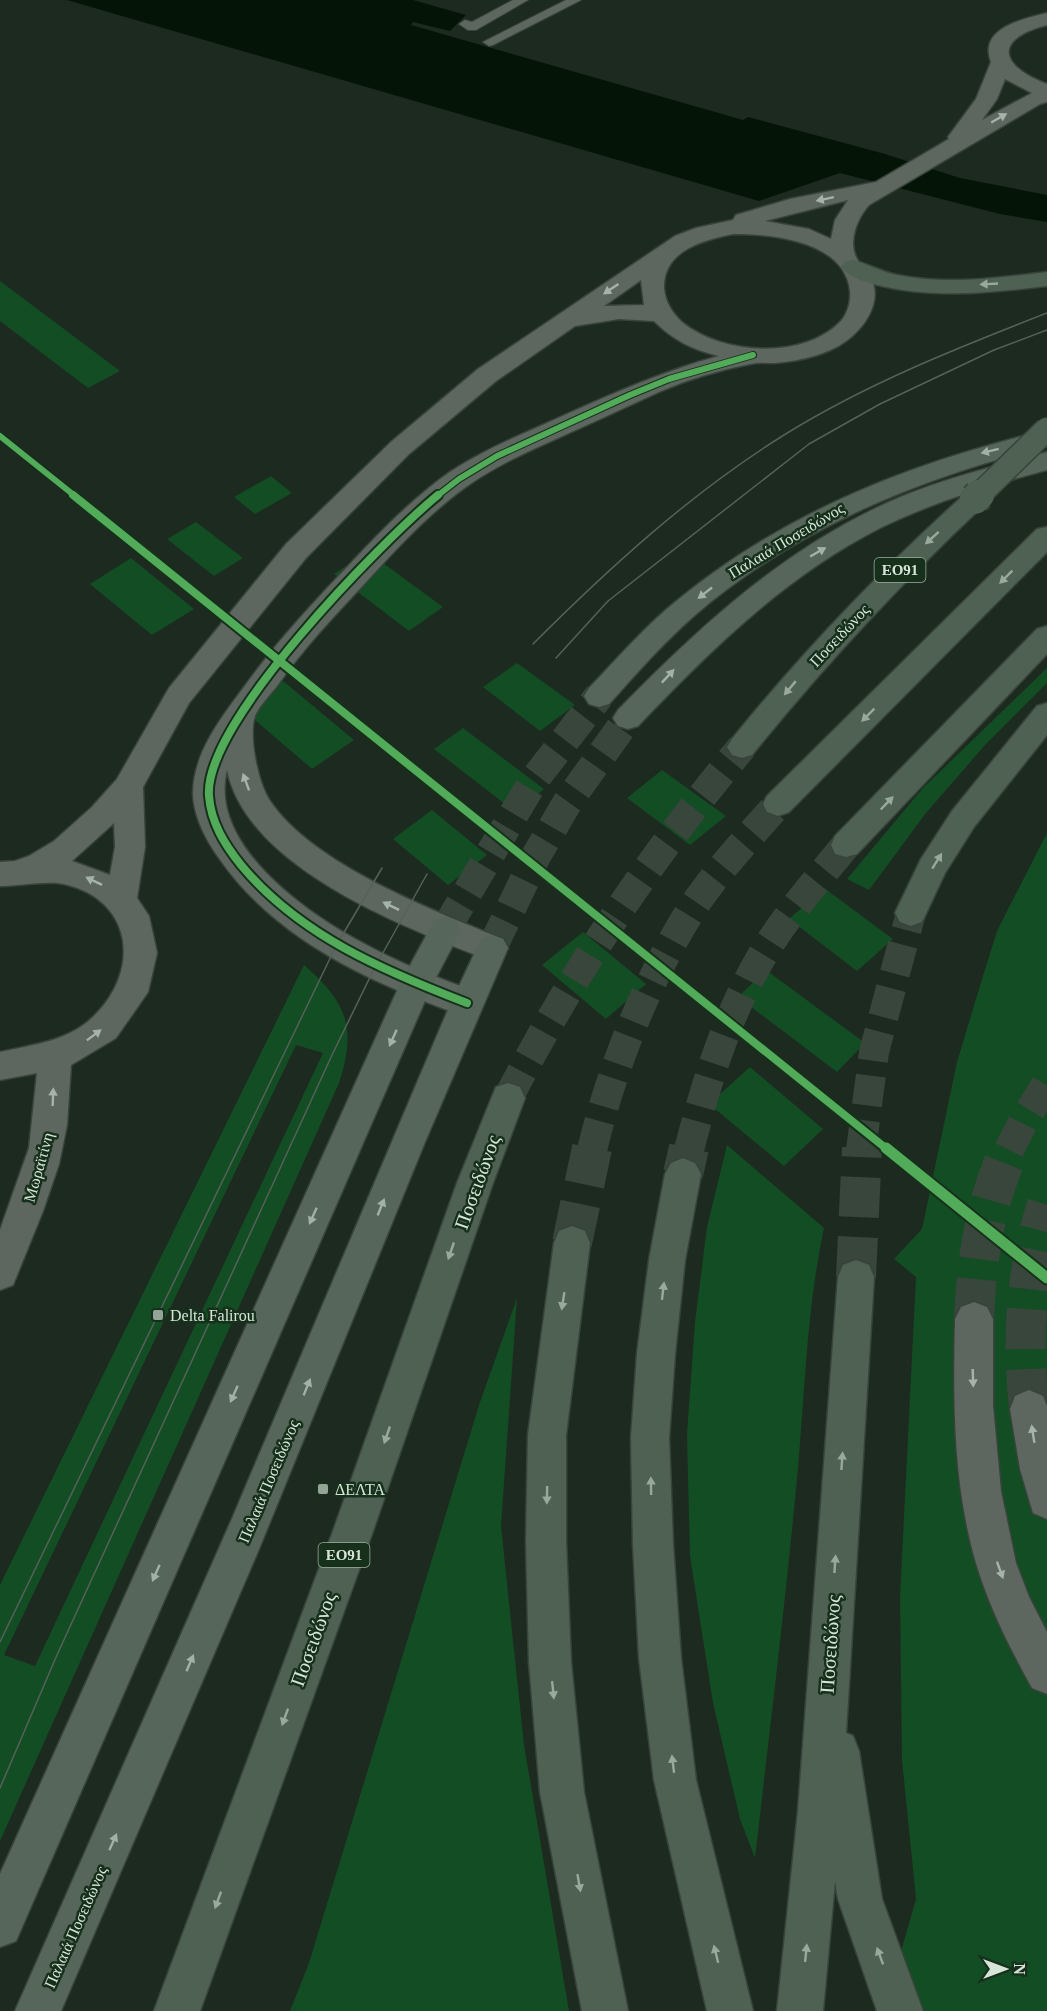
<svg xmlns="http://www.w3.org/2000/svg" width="1047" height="2011" viewBox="0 0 1047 2011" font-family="Georgia,serif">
	<rect width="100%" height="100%" fill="#1d2a20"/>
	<path fill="#134d24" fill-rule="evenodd" d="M 0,281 L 120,371 L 88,388 L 0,321 Z
		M 271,476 L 292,493 L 255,514 L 234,497 Z
		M 196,522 L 243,558 L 214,576 L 167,539 Z
		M 368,552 L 443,607 L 409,631 L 334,574 Z
		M 131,558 L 194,609 L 152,635 L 90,584 Z
		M 517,663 L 575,705 L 540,731 L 483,687 Z
		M 1047,668 L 1047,683 L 985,745 L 926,813 L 869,890 L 847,879 L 923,788 Z
		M 283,681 L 354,740 L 312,769 L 241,708 Z
		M 463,728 L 544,789 L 515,812 L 434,749 Z
		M 662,770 L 726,816 L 690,845 L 627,798 Z
		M 432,810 L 487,855 L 448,885 L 393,839 Z
		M 1047,833 L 1047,2011 L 884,2011 L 916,1899 L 902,1760 L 900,1597 L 916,1277 L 894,1259 L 922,1229 L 957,1062 L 983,976 L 997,931 Z
		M 824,888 L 893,939 L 857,971 L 789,919 Z
		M 583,932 L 646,984 L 606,1019 L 542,965 Z
		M 304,965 C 347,1002 357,1028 339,1083 L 0,1841 L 0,1585 ZM 296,1045 L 323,1053 L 35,1666 L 4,1655 Z
		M 766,970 L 865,1043 L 837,1072 L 738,997 Z
		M 750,1067 L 823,1129 L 784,1166 L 709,1104 Z
		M 727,1145 L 824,1228 C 807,1307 805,1388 798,1468 C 786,1598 770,1728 755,1858 L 740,1819 L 713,1703 L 690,1556 L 687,1434 L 695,1322 L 707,1227 Z
		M 517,1298 L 501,1526 L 524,1745 L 569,2011 L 290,2011 L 309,1963 L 479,1405 Z"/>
	<path fill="#041507" d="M 67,0 L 413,0 L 466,15 L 450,31 L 413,22 L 411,25 L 743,120 L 748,117 L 885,154 L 960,178 L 1047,195 L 1047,222 L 1000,214 L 840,173 L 759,201 Z"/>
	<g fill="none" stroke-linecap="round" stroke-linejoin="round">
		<path stroke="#39463c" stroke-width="30" stroke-dasharray="30 15" stroke-linecap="butt" d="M 1009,1150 L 1023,1122 L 1047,1083"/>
		<path stroke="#39463c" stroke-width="40" stroke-dasharray="40 20" stroke-linecap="butt" d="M 974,1319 C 977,1257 984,1206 1010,1148
			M 1029,1409 C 1022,1338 1025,1273 1047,1205"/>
		<path stroke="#39463c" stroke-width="30" stroke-dasharray="30 15" stroke-linecap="butt" d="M 445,930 L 534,780 L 599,696
			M 492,948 L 536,856 L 567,803 L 628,718"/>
		<path stroke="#39463c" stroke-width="30" stroke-dasharray="30 15" stroke-linecap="butt" d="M 508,1098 C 573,972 651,856 742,747
			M 592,1150 C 612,1067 646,982 691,910 C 716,872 748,838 778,804
			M 689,1150 C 707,1079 729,1008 768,946 C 791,910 819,878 846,845
			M 861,1150 L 874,1052 L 911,913"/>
		<path stroke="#39463c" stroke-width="40" stroke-dasharray="40 20" stroke-linecap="butt" d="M 683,1174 L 689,1148
			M 572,1243 L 592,1148
			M 856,1277 L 862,1148"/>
		<g stroke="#38443b" stroke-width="2">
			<path id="lane" d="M 513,0 L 528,0 L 476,30 L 468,30 L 459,24 L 465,20 L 472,22 Z
				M 566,0 L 581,0 L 493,45 L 489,46 L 483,42 Z"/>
		</g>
		<g stroke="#38443b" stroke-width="3">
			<path id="street" d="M 1047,13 L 1047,25 C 993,39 999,66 1047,84 L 1047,102 L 1040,104 L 869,205 C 858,217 848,240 856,257 C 860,266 869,272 873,283 C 880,305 864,328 846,341 C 827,355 799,361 775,363 C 767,363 758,362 750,364 C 720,370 689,379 661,391 C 636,402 612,414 587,425 C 548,443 506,459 470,484 C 431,511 398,547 366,582 C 335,615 303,649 277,686 C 270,695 259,706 255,716 C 248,736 258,783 270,801 C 312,864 434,911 503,939 L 508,948 L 503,957 L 492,961 L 481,957 C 399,925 247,866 227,770 C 208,844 305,912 361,942 C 398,963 439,978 479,993 L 483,1003 L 479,1013 L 467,1017 C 375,985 276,941 219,858 C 206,840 194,817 193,794 C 193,750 226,712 250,679 C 280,638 315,601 350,564 C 381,531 413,498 450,472 C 486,448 528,432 567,414 C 619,391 664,371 719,356 C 693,350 673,340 654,321 L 619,319 L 575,326 L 496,381 L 409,454 L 306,558 L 189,703 L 143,787 L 145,847 L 137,898 L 149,916 L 157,953 L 148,992 L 116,1038 L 71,1065 L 67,1125 L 59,1164 L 43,1211 L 13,1285 L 0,1290 L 0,1230 L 29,1148 L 37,1073 L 0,1080 L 0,1052 C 32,1045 69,1041 93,1017 C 141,971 134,900 64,884 C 47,880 18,886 0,886 L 0,862 L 15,861 L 29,856 L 54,841 L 92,807 L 117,779 L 169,688 L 286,544 L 391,442 L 478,369 L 675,236 L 696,228 L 733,220 L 736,215 L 790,199 L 876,182 L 949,139 L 948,137 L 976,99 L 991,62 C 978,28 1023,19 1047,13 ZM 1005,79 L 1032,93 L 982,120 L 997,99 ZM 848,200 L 835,220 L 831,239 L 809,229 L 765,221 ZM 733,234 C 772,234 845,241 850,291 C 851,301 848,313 841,321 C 804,360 723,355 683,323 C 672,313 665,302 664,288 C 663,250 704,240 733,234 ZM 641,280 L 644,305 L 604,306 ZM 114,823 L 115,847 L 110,875 L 72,861 Z
				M 974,1302 L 987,1307 L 993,1319 L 993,1405 L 1001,1491 L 1016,1563 L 1029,1597 L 1047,1632 L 1047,1694 L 1032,1688 C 1010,1648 989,1607 976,1563 C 953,1485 953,1400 955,1319 L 961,1307 Z
				M 1029,1390 L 1043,1396 L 1047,1406 L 1047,1519 L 1033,1513 L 1020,1469 L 1010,1409 L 1015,1396 Z"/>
		</g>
		<g stroke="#38443b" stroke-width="3">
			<path id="primary" d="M 1047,430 L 1047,446 C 920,478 796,528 695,615 C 664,642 637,673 609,704 L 599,707 L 589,704 L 584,696 L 589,688 C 618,658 646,625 679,599 C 789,510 911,463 1047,430 Z
				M 1047,452 L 1047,470 C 990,485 933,502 880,528 C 786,576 710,650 638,726 L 628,729 L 618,726 L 613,718 L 618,710 C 702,624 790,543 903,496 C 950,477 999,465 1047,452 Z
				M 445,917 L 456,921 L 461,930 L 431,987 L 16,1941 L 0,1947 L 0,1874 L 400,984 L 434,921 Z
				M 492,935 L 503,939 L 508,948 L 425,1142 L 259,1549 L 61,2011 L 15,2011 L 231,1521 L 447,1012 L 481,939 Z"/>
		</g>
		<g stroke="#38443b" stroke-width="3">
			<path id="highway" d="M 853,260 C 868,264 882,272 897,275 C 946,285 998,278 1047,272 L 1047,286 C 988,293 931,299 873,284 C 862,281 848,276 841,267 L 845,262 Z
				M 975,490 L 984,493 L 988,499 L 984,505 C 901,583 824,666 752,755 L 742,758 L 732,755 L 727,747 L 732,739 C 803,651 882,569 966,493 Z
				M 1047,527 L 1047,552 L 789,812 L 778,816 L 767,812 L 763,804 L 767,796 L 1037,529 Z
				M 1047,626 L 1047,654 L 857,854 L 846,857 L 835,854 L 831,845 L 835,836 L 1037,629 Z
				M 1047,703 L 1047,735 L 974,827 L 945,873 L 922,922 L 911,926 L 900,922 L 895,913 L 921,859 L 952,811 L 1037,706 Z
				M 508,1083 L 520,1087 L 525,1098 L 493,1183 L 373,1531 L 200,2011 L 154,2011 L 333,1531 L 457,1183 L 496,1087 Z
				M 683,1158 L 695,1163 L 701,1174 L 685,1260 L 675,1354 L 669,1438 L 673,1544 L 681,1658 L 696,1780 L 753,2011 L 707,2011 L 654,1780 L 639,1658 L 633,1544 L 631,1438 L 637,1354 L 649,1260 L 665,1174 L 671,1163 Z
				M 572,1226 L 585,1231 L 590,1243 L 566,1435 L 566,1541 L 571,1662 L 584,1792 L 628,2011 L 582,2011 L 540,1792 L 529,1662 L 526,1541 L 528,1435 L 554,1243 L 559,1231 Z
				M 856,1260 L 869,1265 L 874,1277 L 846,1733 L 853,1736 L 859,1751 L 882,1899 L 923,2011 L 877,2011 L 838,1899 L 835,1881 L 823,2011 L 777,2011 L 798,1811 L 838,1277 L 843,1265 Z"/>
		</g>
		<use href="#lane" fill="#5d675f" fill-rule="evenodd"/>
		<use href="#street" fill="#5d675f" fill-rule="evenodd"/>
		<use href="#primary" fill="#57665a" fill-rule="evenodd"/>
		<use href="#highway" fill="#4f6153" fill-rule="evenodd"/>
		<path stroke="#566158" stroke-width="1.5" d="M 533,644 C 610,567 691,493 784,435 C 866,384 957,348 1047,313
			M 556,658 L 608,601 L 809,444 L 880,404 L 994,350 L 1047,330
			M 0,1642 L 336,946 L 382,868
			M 0,1788 L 57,1655 L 332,1055 L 375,967 L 427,874"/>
		<g stroke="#38443b" stroke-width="26" stroke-linecap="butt">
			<path id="highway-bridge-far1" d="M 978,496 L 1047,429"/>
		</g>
		<g stroke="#38443b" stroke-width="33" stroke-linecap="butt">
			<path id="highway-bridge" d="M 975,499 L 979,495"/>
		</g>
		<use href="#highway-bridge-far1" stroke="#4f6153" stroke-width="23"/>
		<use href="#highway-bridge" stroke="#4f6153" stroke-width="30"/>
		<g stroke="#17301c" stroke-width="8">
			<path id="cycleway-far2" d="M 0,436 L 75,496
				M 437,496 L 459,479 L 497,456 L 630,395 L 669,379 L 753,355"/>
		</g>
		<g stroke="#17301c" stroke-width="12">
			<path id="cycleway-far1" d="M 73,495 L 888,1150
				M 438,495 C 381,542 203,723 209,796 C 211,823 225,845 241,865 C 299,935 384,971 467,1003"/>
		</g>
		<g stroke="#17301c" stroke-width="15">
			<path id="cycleway" d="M 886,1148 L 1047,1278"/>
		</g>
		<use href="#cycleway-far2" stroke="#51ab58" stroke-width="6"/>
		<use href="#cycleway-far1" stroke="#51ab58" stroke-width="8"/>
		<use href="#cycleway" stroke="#51ab58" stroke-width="11"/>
	</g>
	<defs><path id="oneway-solid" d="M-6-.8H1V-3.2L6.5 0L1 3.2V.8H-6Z" transform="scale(1.5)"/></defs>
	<g fill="#a6b3a8">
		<use href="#oneway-solid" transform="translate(999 118) rotate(-30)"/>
		<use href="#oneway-solid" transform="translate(825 199) rotate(168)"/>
		<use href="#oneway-solid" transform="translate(611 289) rotate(146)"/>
		<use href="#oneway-solid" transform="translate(246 782) rotate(-110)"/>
		<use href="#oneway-solid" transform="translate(94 881) rotate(-154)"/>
		<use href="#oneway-solid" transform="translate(391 906) rotate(-154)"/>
		<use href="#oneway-solid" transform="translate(94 1035) rotate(-37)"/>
		<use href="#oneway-solid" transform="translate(53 1097) rotate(-88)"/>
		<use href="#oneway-solid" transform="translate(973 1378) rotate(88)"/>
		<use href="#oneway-solid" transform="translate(1033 1434) rotate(-99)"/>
		<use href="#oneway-solid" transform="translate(1000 1570) rotate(70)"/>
	</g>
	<g fill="#99aa9c">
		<use href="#oneway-solid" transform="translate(989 284) rotate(177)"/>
		<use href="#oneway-solid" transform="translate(932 538) rotate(138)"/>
		<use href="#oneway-solid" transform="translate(1006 577) rotate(135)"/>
		<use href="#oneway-solid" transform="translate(790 688) rotate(130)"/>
		<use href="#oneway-solid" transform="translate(868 715) rotate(135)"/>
		<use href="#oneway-solid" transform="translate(887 803) rotate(-46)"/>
		<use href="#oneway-solid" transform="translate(937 861) rotate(-58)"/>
		<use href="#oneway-solid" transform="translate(451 1251) rotate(109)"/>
		<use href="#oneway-solid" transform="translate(663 1291) rotate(-83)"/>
		<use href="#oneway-solid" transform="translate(563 1301) rotate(99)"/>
		<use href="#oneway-solid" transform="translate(387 1435) rotate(109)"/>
		<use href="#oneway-solid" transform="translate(842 1461) rotate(-86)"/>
		<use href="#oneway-solid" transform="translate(651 1486) rotate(-91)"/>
		<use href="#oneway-solid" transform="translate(547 1495) rotate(91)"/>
		<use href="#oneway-solid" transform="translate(835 1564) rotate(-86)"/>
		<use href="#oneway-solid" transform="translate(553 1690) rotate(84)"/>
		<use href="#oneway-solid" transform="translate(285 1717) rotate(110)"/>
		<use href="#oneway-solid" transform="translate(673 1764) rotate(-97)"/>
		<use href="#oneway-solid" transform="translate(579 1883) rotate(80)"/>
		<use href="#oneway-solid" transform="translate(218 1900) rotate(110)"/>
		<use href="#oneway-solid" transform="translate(806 1953) rotate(-84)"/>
		<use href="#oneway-solid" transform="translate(716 1954) rotate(-104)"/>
		<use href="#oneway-solid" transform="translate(880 1956) rotate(-110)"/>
	</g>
	<g fill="#a3b2a6">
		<use href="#oneway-solid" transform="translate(990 451) rotate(166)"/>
		<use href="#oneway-solid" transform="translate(818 552) rotate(-30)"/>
		<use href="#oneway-solid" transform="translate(705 593) rotate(142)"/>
		<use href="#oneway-solid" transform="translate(668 676) rotate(-47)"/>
		<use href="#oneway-solid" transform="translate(393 1038) rotate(114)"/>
		<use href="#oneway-solid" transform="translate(381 1207) rotate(-68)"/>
		<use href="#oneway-solid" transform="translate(313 1216) rotate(114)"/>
		<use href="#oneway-solid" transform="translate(307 1387) rotate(-68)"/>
		<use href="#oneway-solid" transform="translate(234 1394) rotate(114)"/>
		<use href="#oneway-solid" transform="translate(156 1573) rotate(114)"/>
		<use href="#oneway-solid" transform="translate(190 1663) rotate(-67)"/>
		<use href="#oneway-solid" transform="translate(113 1842) rotate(-66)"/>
	</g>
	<g fill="#95a498" stroke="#17301c" stroke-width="2">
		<rect x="152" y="1309" width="12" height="12" rx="3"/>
		<rect x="317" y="1483" width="12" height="12" rx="3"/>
	</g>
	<g text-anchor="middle" stroke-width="5" stroke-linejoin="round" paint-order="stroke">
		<g fill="#17301c" stroke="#9dafa0" stroke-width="1.5">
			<rect x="874.5" y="558" width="51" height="24" rx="4.5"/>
			<rect x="318.5" y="1543" width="51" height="24" rx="4.5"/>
		</g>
		<g font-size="15" font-weight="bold" fill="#d6e5d8">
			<text x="900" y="575">ΕΟ91</text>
			<text x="344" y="1560">ΕΟ91</text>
		</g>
		<g font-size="16" fill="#d6e5d8" stroke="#17301c">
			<text transform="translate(786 540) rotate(-31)" y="6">Παλαιά Ποσειδώνος</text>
			<text transform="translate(839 635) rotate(-47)" y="6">Ποσειδώνος</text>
			<text transform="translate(38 1167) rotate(-74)" y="6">Μωραϊτίνη</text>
			<text transform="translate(268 1481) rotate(-67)" y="6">Παλαιά Ποσειδώνος</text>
			<text transform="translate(75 1927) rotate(-66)" y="6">Παλαιά Ποσειδώνος</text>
		</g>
		<g font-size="16" fill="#d6e5d8" stroke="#17301c" text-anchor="start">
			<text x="170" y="1321">Delta Falirou</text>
			<text x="335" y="1495">ΔΕΛΤΑ</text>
		</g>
		<g font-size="20" fill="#d6e5d8" stroke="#17301c">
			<text transform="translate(477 1182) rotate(-70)" y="7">Ποσειδώνος</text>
			<text transform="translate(313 1639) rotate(-70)" y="7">Ποσειδώνος</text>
			<text transform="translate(830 1644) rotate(-86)" y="7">Ποσειδώνος</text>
		</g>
	</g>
	<g transform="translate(1005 1969) rotate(90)" stroke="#17301c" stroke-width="4.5" paint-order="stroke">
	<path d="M0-4.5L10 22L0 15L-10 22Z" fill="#d6e5d8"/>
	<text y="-9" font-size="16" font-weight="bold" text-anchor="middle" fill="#d6e5d8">N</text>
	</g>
</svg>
